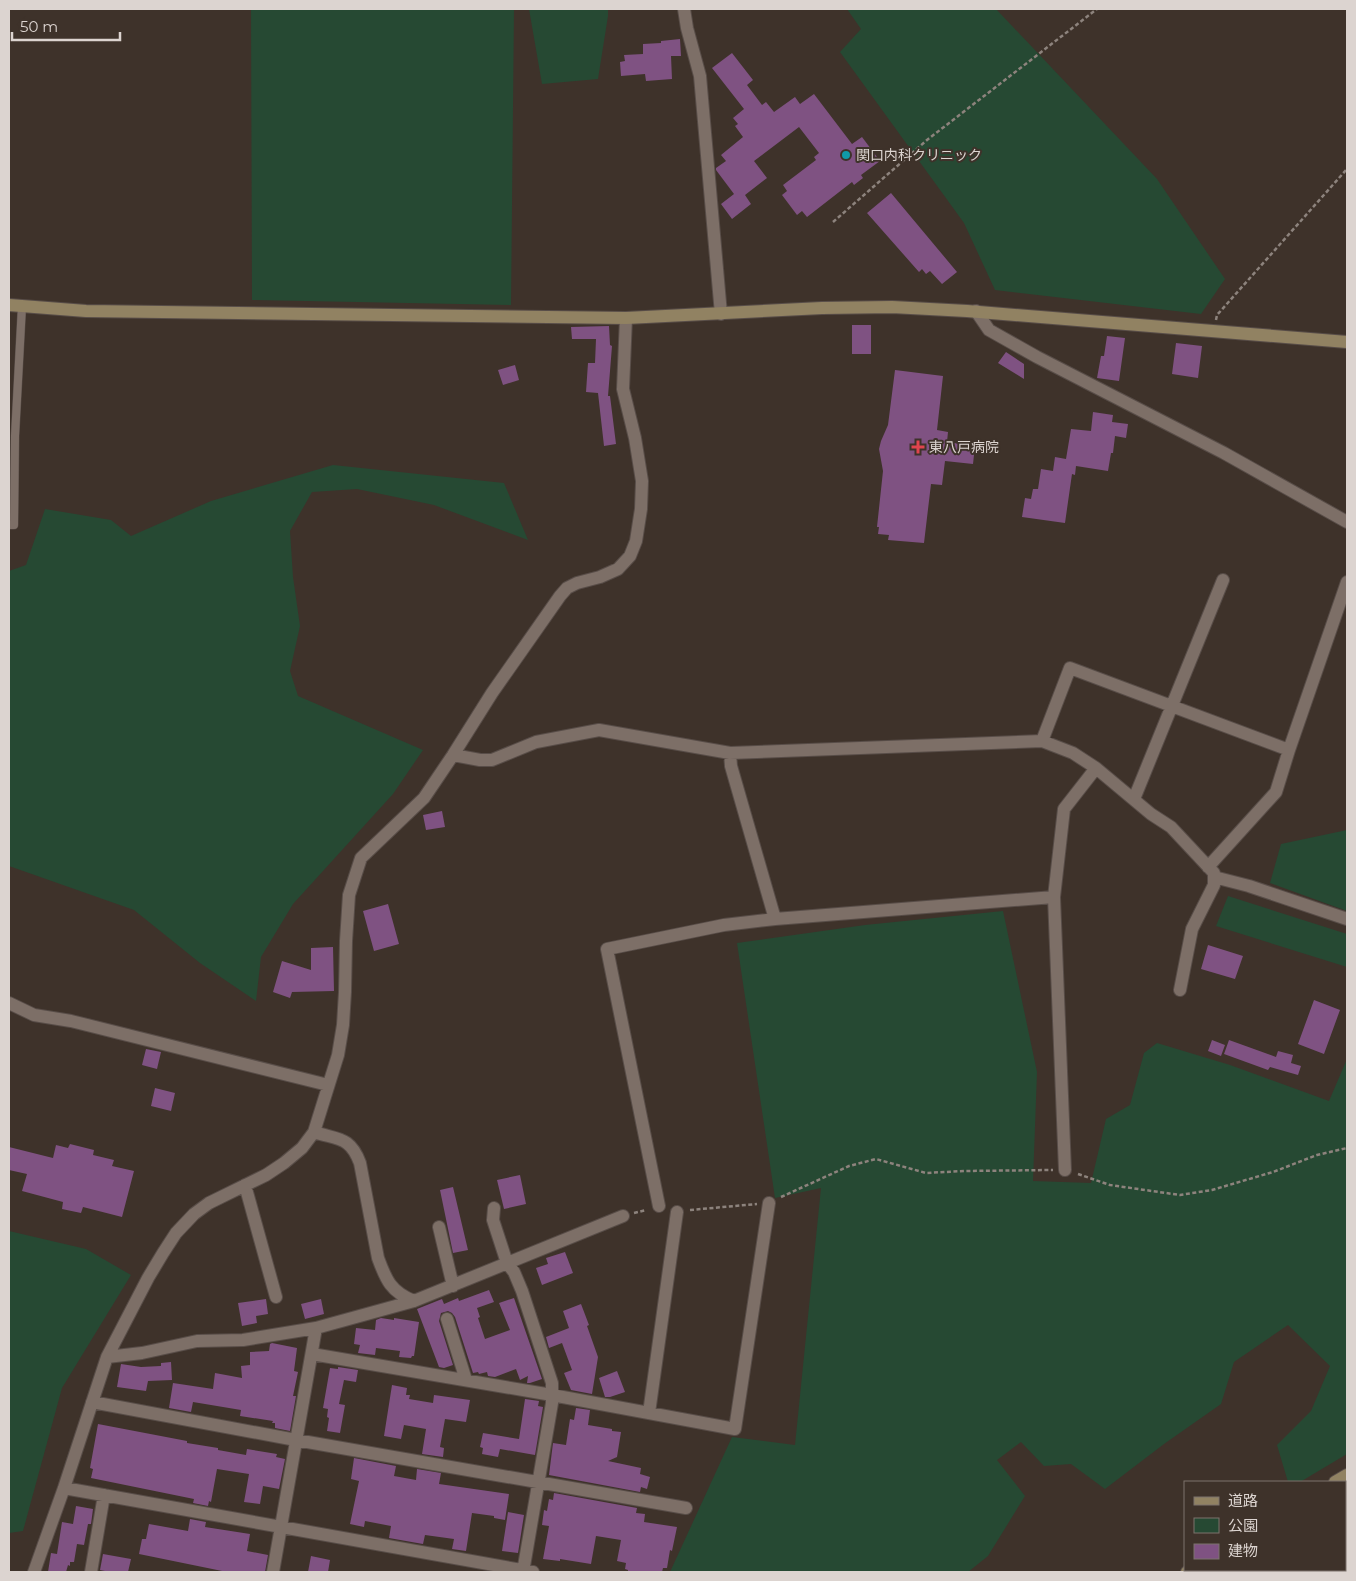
<svg xmlns="http://www.w3.org/2000/svg" width="1356" height="1581" viewBox="0 0 1356 1581" font-family="Montserrat,'Noto Sans JP',sans-serif">
	<rect width="100%" height="100%" fill="#3e322a"/>
	<path fill="#264933" d="M 251,9 L 514,9 L 511,305 L 252,300 Z
		M 529,9 L 608,9 L 608,16 L 598,79 L 542,84 Z
		M 847,9 L 996,9 L 1157,179 L 1225,279 L 1201,314 L 995,290 L 964,223 L 840,52 L 861,29 Z
		M 333,465 L 504,483 L 528,540 L 434,505 L 357,489 L 312,492 L 290,531 L 293,577 L 300,626 L 290,671 L 298,696 L 423,750 L 393,794 L 293,904 L 261,957 L 256,1001 L 200,963 L 134,910 L 9,866 L 9,571 L 26,565 L 45,509 L 111,520 L 131,536 L 211,501 Z
		M 1347,830 L 1347,911 L 1270,883 L 1281,844 Z
		M 1228,896 L 1347,934 L 1347,967 L 1216,926 Z
		M 1003,911 L 1037,1072 L 1033,1181 L 1091,1183 L 1106,1119 L 1130,1105 L 1144,1053 L 1157,1043 L 1230,1065 L 1329,1101 L 1347,1059 L 1347,1454 L 1300,1482 L 1288,1482 L 1277,1445 L 1311,1411 L 1330,1366 L 1288,1325 L 1234,1362 L 1221,1404 L 1164,1444 L 1105,1489 L 1071,1464 L 1044,1466 L 1021,1442 L 997,1460 L 1025,1496 L 988,1556 L 968,1572 L 670,1572 L 732,1437 L 795,1445 L 821,1188 L 775,1198 L 737,943 L 865,925 Z
		M 9,1231 L 86,1249 L 131,1275 L 62,1388 L 23,1531 L 9,1533 Z"/>
	<path fill="#7f5282" d="M 680,39 L 681,56 L 671,56 L 672,79 L 646,81 L 645,74 L 621,76 L 620,62 L 625,61 L 624,55 L 643,54 L 643,44 L 661,43 L 661,41 Z
		M 732,53 L 753,80 L 747,85 L 762,105 L 766,102 L 774,112 L 795,97 L 800,104 L 814,94 L 852,144 L 862,137 L 880,161 L 861,175 L 863,178 L 854,185 L 852,182 L 807,217 L 802,211 L 797,215 L 782,195 L 787,191 L 783,185 L 816,160 L 814,157 L 819,153 L 799,127 L 754,161 L 767,178 L 745,195 L 751,204 L 732,219 L 721,204 L 734,194 L 716,170 L 716,168 L 726,161 L 721,155 L 743,137 L 735,126 L 738,124 L 733,118 L 744,109 L 712,68 Z
		M 891,193 L 957,272 L 942,284 L 930,271 L 926,274 L 922,269 L 919,272 L 867,213 Z
		M 852,325 L 871,325 L 871,354 L 852,354 Z
		M 609,326 L 610,345 L 612,346 L 608,396 L 610,396 L 616,444 L 604,446 L 598,393 L 586,392 L 588,363 L 595,363 L 596,339 L 572,339 L 571,327 Z
		M 1107,336 L 1125,338 L 1119,381 L 1097,378 L 1101,356 L 1104,356 Z
		M 1176,343 L 1202,346 L 1198,378 L 1172,374 Z
		M 1006,352 L 1024,364 L 1024,379 L 998,363 Z
		M 515,365 L 519,380 L 503,385 L 498,370 Z
		M 895,370 L 943,376 L 937,430 L 948,432 L 947,442 L 975,446 L 973,464 L 945,461 L 942,485 L 931,484 L 924,543 L 888,540 L 889,535 L 878,534 L 879,527 L 877,527 L 883,471 L 879,449 L 881,441 L 888,425 Z
		M 1093,412 L 1113,415 L 1112,422 L 1128,424 L 1126,438 L 1115,436 L 1113,453 L 1111,453 L 1108,471 L 1076,466 L 1075,475 L 1072,474 L 1065,523 L 1022,517 L 1025,498 L 1031,499 L 1033,489 L 1038,489 L 1041,469 L 1053,471 L 1055,457 L 1066,459 L 1071,429 L 1091,431 Z
		M 442,811 L 445,827 L 426,830 L 423,815 Z
		M 388,904 L 399,944 L 374,951 L 363,911 Z
		M 1208,945 L 1243,956 L 1235,979 L 1201,969 Z
		M 333,947 L 334,991 L 292,992 L 290,998 L 273,992 L 282,961 L 311,970 L 311,948 Z
		M 1314,1000 L 1340,1010 L 1324,1054 L 1298,1044 Z
		M 1212,1040 L 1225,1045 L 1221,1056 L 1208,1051 Z
		M 1229,1040 L 1276,1057 L 1278,1051 L 1293,1055 L 1291,1063 L 1301,1066 L 1298,1075 L 1270,1067 L 1268,1070 L 1224,1054 Z
		M 146,1049 L 161,1052 L 157,1069 L 142,1065 Z
		M 155,1088 L 175,1093 L 171,1111 L 151,1106 Z
		M 70,1144 L 94,1150 L 93,1155 L 114,1160 L 112,1166 L 134,1171 L 122,1217 L 83,1207 L 81,1213 L 62,1209 L 63,1202 L 22,1191 L 27,1174 L 9,1170 L 9,1147 L 53,1158 L 56,1145 L 68,1148 Z
		M 520,1175 L 526,1204 L 504,1209 L 497,1180 Z
		M 453,1187 L 468,1250 L 453,1253 L 440,1190 Z
		M 565,1252 L 573,1273 L 542,1285 L 536,1268 L 548,1264 L 546,1258 Z
		M 489,1290 L 494,1302 L 477,1308 L 480,1317 L 478,1318 L 485,1339 L 510,1330 L 499,1303 L 514,1298 L 542,1379 L 530,1383 L 527,1383 L 528,1376 L 520,1380 L 516,1369 L 495,1377 L 488,1376 L 487,1372 L 479,1374 L 478,1372 L 473,1373 L 455,1317 L 452,1313 L 448,1311 L 441,1313 L 439,1321 L 453,1365 L 444,1368 L 439,1367 L 417,1309 L 442,1299 L 444,1304 L 458,1298 L 459,1301 Z
		M 266,1299 L 268,1314 L 256,1316 L 257,1323 L 242,1326 L 238,1303 Z
		M 321,1299 L 324,1314 L 305,1319 L 301,1304 Z
		M 581,1304 L 589,1325 L 587,1326 L 598,1357 L 592,1394 L 571,1390 L 564,1373 L 572,1370 L 562,1343 L 549,1348 L 546,1337 L 569,1328 L 563,1311 Z
		M 381,1318 L 394,1320 L 394,1318 L 419,1322 L 414,1356 L 412,1356 L 411,1358 L 399,1357 L 400,1351 L 376,1348 L 375,1355 L 358,1353 L 360,1345 L 354,1344 L 356,1328 L 375,1330 L 376,1320 Z
		M 272,1343 L 297,1348 L 294,1371 L 298,1372 L 293,1396 L 296,1396 L 290,1431 L 275,1428 L 275,1423 L 272,1423 L 273,1421 L 240,1416 L 241,1410 L 193,1402 L 191,1412 L 169,1408 L 173,1383 L 213,1389 L 215,1373 L 242,1378 L 241,1366 L 250,1365 L 250,1352 L 269,1351 L 270,1344 Z
		M 171,1362 L 172,1380 L 148,1381 L 146,1391 L 117,1387 L 121,1364 L 141,1367 L 161,1366 L 161,1363 Z
		M 338,1367 L 358,1370 L 356,1382 L 344,1380 L 339,1404 L 345,1405 L 340,1433 L 327,1431 L 329,1418 L 327,1417 L 328,1409 L 323,1408 L 330,1368 L 338,1369 Z
		M 617,1371 L 625,1392 L 610,1397 L 605,1397 L 599,1378 Z
		M 392,1385 L 407,1388 L 406,1395 L 410,1395 L 409,1399 L 433,1403 L 434,1395 L 470,1400 L 466,1422 L 445,1419 L 440,1447 L 444,1448 L 443,1457 L 422,1454 L 426,1429 L 404,1425 L 401,1439 L 384,1436 Z
		M 525,1399 L 539,1401 L 538,1406 L 543,1407 L 535,1455 L 500,1449 L 498,1457 L 482,1454 L 483,1448 L 480,1447 L 483,1433 L 519,1439 Z
		M 576,1408 L 590,1410 L 588,1425 L 612,1429 L 612,1431 L 621,1432 L 617,1457 L 608,1461 L 641,1468 L 640,1474 L 650,1477 L 647,1489 L 641,1487 L 640,1492 L 549,1475 L 553,1443 L 566,1445 L 570,1419 L 574,1420 Z
		M 98,1424 L 187,1441 L 187,1443 L 218,1448 L 218,1450 L 246,1455 L 247,1449 L 277,1454 L 276,1457 L 285,1459 L 279,1489 L 263,1486 L 260,1504 L 244,1502 L 249,1474 L 217,1469 L 211,1502 L 209,1501 L 208,1506 L 193,1503 L 194,1499 L 91,1478 L 93,1469 L 90,1468 Z
		M 354,1458 L 396,1466 L 394,1476 L 416,1480 L 417,1469 L 441,1473 L 439,1484 L 509,1494 L 505,1520 L 494,1518 L 494,1516 L 472,1513 L 466,1551 L 452,1549 L 454,1539 L 425,1535 L 423,1544 L 389,1538 L 391,1526 L 365,1521 L 364,1527 L 350,1524 L 359,1481 L 351,1479 Z
		M 554,1493 L 637,1508 L 636,1513 L 645,1514 L 644,1522 L 677,1527 L 672,1551 L 670,1550 L 667,1568 L 663,1568 L 662,1572 L 628,1572 L 628,1570 L 625,1569 L 626,1563 L 617,1561 L 621,1540 L 596,1536 L 591,1564 L 560,1559 L 560,1561 L 543,1559 L 549,1526 L 542,1525 L 544,1510 L 547,1511 L 549,1499 L 553,1500 Z
		M 76,1506 L 93,1509 L 91,1524 L 88,1524 L 84,1545 L 77,1544 L 74,1562 L 70,1562 L 70,1566 L 68,1565 L 66,1572 L 48,1572 L 51,1553 L 57,1554 L 62,1522 L 73,1524 Z
		M 508,1512 L 524,1515 L 518,1553 L 502,1551 Z
		M 190,1519 L 206,1522 L 205,1527 L 250,1534 L 247,1551 L 268,1555 L 265,1572 L 227,1572 L 139,1554 L 142,1539 L 146,1539 L 149,1524 L 188,1531 Z
		M 103,1554 L 131,1559 L 128,1572 L 110,1572 L 100,1570 Z
		M 311,1556 L 330,1560 L 328,1572 L 308,1572 Z"/>
	<g fill="none" stroke-linecap="round" stroke-linejoin="round">
		<g stroke="#584d48" stroke-width="9">
			<path id="lane" d="M 9,525 L 14,525 L 15,436 L 22,306"/>
		</g>
		<g stroke="#584d48" stroke-width="14">
			<path id="street" d="M 684,9 L 687,28 L 700,76 L 721,314
				M 976,311 L 989,330 L 1037,357 L 1224,453 L 1347,522
				M 1042,741 L 1070,668 L 1289,750 L 1347,582
				M 730,753 L 731,766 L 775,919
				M 453,755 L 480,760 L 492,760 L 536,742 L 599,730 L 730,753 L 1042,741 L 1073,753 L 1096,768 L 1064,809 L 1054,897 L 1065,1170
				M 1096,768 L 1151,814 L 1171,827 L 1214,873 L 1214,885 L 1192,929 L 1180,990
				M 1134,799 L 1223,580
				M 1208,867 L 1276,792 L 1289,750
				M 1214,877 L 1249,886 L 1347,919
				M 9,1003 L 34,1015 L 71,1021 L 328,1085
				M 314,1132 C 338,1140 350,1136 360,1163 L 378,1258 C 386,1280 391,1292 414,1301
				M 245,1185 L 276,1297
				M 659,1206 L 607,949 L 724,925 L 775,919 L 1054,897
				M 494,1208 L 493,1220 L 507,1263 L 514,1272 L 522,1291 L 552,1383 L 552,1395 L 735,1429 L 769,1203
				M 439,1227 L 453,1286
				M 447,1319 L 466,1380
				M 312,1354 L 552,1395 L 552,1403 L 523,1572
				M 107,1357 L 142,1353 L 197,1341 L 243,1340 L 316,1328
				M 92,1402 L 296,1440 L 686,1508
				M 649,1413 L 677,1212
				M 64,1488 L 533,1572
				M 34,1572 L 64,1488 L 107,1357 L 148,1278 L 163,1253 L 176,1233 L 194,1214 L 209,1203 L 266,1175 L 284,1163 L 302,1148 L 314,1132 L 338,1055 L 343,1025 L 345,992 L 346,941 L 349,895 L 361,858 L 424,798 L 453,755 L 492,693 L 560,596 L 567,588 L 577,583 L 600,577 L 618,569 L 630,556 L 636,541 L 641,509 L 642,481 L 635,438 L 623,389 L 626,318
				M 91,1572 L 104,1495
				M 273,1572 L 316,1328 L 414,1301 L 623,1216"/>
		</g>
		<g stroke="#584d48" stroke-width="14">
			<path id="secondary" d="M 9,305 L 86,311 L 626,318 L 822,308 L 892,307 L 967,311 L 1347,342
				M 1335,1482 L 1347,1475
				M 1187,1572 L 1191,1570"/>
		</g>
		<path stroke="#8d837d" stroke-width="2.5" stroke-dasharray="4 2.5" stroke-linecap="butt" d="M 833,222 L 927,140 L 1097,9
			M 1216,320 L 1217,315 L 1347,169
			M 1078,1174 L 1110,1185 L 1180,1195 L 1212,1190 L 1273,1172 L 1317,1155 L 1347,1148
			M 781,1197 L 849,1166 L 876,1159 L 926,1173 L 964,1171 L 1053,1170
			M 690,1210 L 757,1204
			M 634,1213 L 646,1210"/>
		<use href="#lane" stroke="#7d6f67" stroke-width="8"/>
		<use href="#street" stroke="#7d6f67" stroke-width="12"/>
		<use href="#secondary" stroke="#918262" stroke-width="12"/>
	</g>
	<circle fill="#0f9aa8" stroke="#3e322a" stroke-width="2" cx="846" cy="155" r="5"/>
	<path fill="#e0444e" stroke="#3e322a" stroke-width="2" d="M915.5 439.5h5v5h5v5h-5v5h-5v-5h-5v-5h5z"/>
	<g text-anchor="middle" stroke-width="4" stroke-linejoin="round" paint-order="stroke">
		<g font-size="14" fill="#dcd4d0" stroke="#3e322a" text-anchor="start">
			<text x="856" y="160">関口内科クリニック</text>
			<text x="929" y="452">東八戸病院</text>
		</g>
	</g>
	<rect width="1356" height="1581" fill="none" stroke="#dcd4d0" stroke-width="20"/>
	<rect x="1184" y="1481" width="162" height="90" fill="#3e322a" stroke="#7d736c"/>
	<rect x="1194" y="1497" width="25" height="8" fill="#918262" stroke="#7d736c"/>
	<text x="1228" y="1506" font-size="15" fill="#dcd4d0">道路</text>
	<rect x="1194" y="1518" width="25" height="15" fill="#264933" stroke="#7d736c"/>
	<text x="1228" y="1531" font-size="15" fill="#dcd4d0">公園</text>
	<rect x="1194" y="1544" width="25" height="15" fill="#7f5282" stroke="#7d736c"/>
	<text x="1228" y="1556" font-size="15" fill="#dcd4d0">建物</text>
	<path d="M12 32v8h108v-8" fill="none" stroke="#dcd4d0" stroke-width="2.5"/>
	<text x="20" y="32" font-size="15" fill="#dcd4d0" stroke="#3e322a" stroke-width="4" paint-order="stroke">50 m</text>
</svg>
